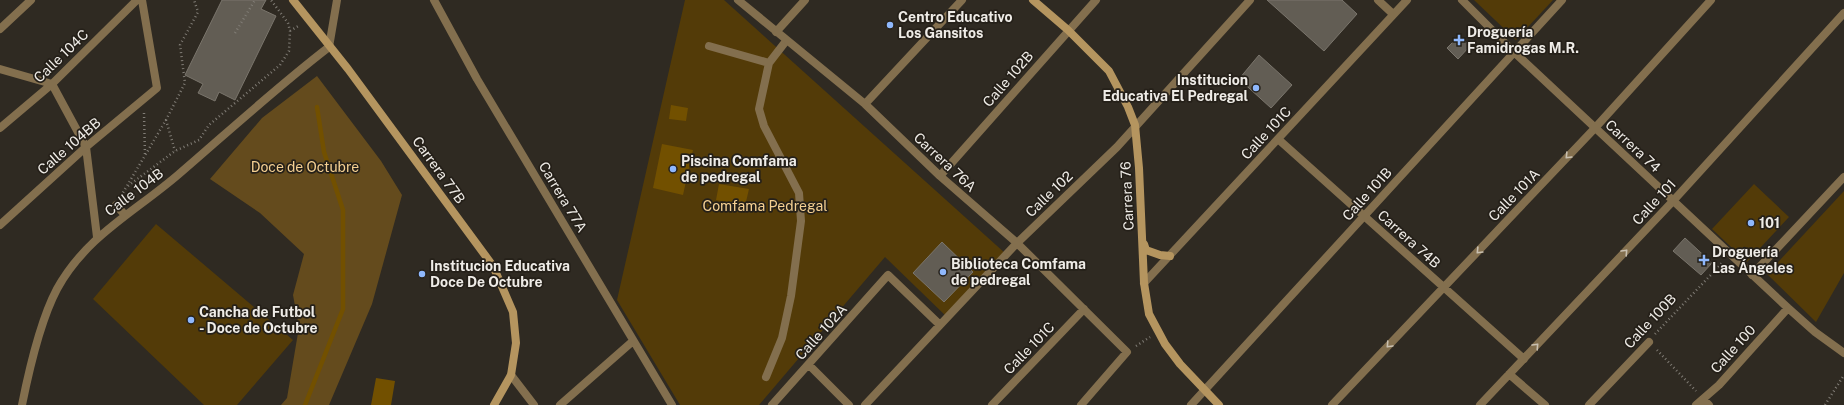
<svg xmlns="http://www.w3.org/2000/svg" width="1844" height="405" viewBox="0 0 1844 405" font-family="'Public Sans',sans-serif">
	<rect width="100%" height="100%" fill="#2f2a22"/>
	<path fill="#533b08" d="M 685,0 L 724,0 L 1006,254 L 949,319 L 885,257 L 759,405 L 680,405 L 617,300 Z
		M 1474,0 L 1553,0 L 1516,40 Z
		M 1754,184 L 1789,217 L 1747,262 L 1712,229 Z
		M 1844,191 L 1844,273 L 1816,322 L 1767,274 Z
		M 156,224 L 293,340 L 237,405 L 204,405 L 93,299 Z"/>
	<path fill="#644b1d" d="M 317,76 L 381,161 L 402,195 L 372,304 L 329,405 L 281,405 L 287,398 L 299,327 L 293,295 L 304,254 L 260,213 L 210,179 L 262,118 Z"/>
	<path fill="#725000" d="M 671,105 L 688,108 L 686,121 L 669,119 Z
		M 662,144 L 693,150 L 683,195 L 653,188 Z
		M 719,184 L 749,189 L 745,206 L 716,200 Z
		M 376,378 L 395,381 L 391,405 L 371,405 Z"/>
	<g fill="none" stroke-linecap="round" stroke-linejoin="round">
		<path stroke="#725000" stroke-width="4.5" d="M 305,405 L 343,309 L 343,210 L 324,152 L 317,107"/>
	</g>
	<path fill="#625d54" stroke="#7a756c" d="M 222,0 L 266,0 L 261,9 L 276,16 L 235,100 L 219,92 L 215,101 L 198,93 L 203,84 L 185,75 Z
		M 1267,0 L 1342,0 L 1357,14 L 1324,51 Z
		M 1459,36 L 1470,46 L 1458,59 L 1447,48 Z
		M 1259,55 L 1292,85 L 1271,108 L 1239,79 Z
		M 1685,238 L 1712,263 L 1701,275 L 1673,251 Z
		M 942,242 L 973,272 L 944,302 L 913,273 Z"/>
	<g fill="none" stroke-linecap="round" stroke-linejoin="round">
		<path stroke="#817d76" stroke-width="2.5" stroke-dasharray="1 3" stroke-linecap="butt" d="M 290,31 L 300,25
			M 235,33 L 255,0
			M 144,113 L 145,156
			M 166,120 L 175,151
			M 128,186 L 175,151 L 199,140 L 209,125 L 280,65 L 289,51 L 290,31 L 288,23 L 271,0
			M 121,196 L 166,120 L 185,83 L 180,45 L 198,12 L 194,0
			M 1655,334 L 1723,262
			M 1136,346 L 1150,337
			M 1657,350 L 1696,391
			M 1825,405 L 1844,375"/>
		<path stroke="#836f4e" stroke-width="8" d="M 709,46 L 769,63
			M 766,377 L 782,338 L 791,296 L 801,221 L 799,193 L 764,126 L 759,109 L 769,63 L 786,41"/>
		<path stroke="#836f4e" stroke-width="8" d="M 434,0 L 477,79 L 672,405
			M 738,0 L 865,104 L 940,176 L 1017,243 L 1127,352 L 1081,405
			M 1378,0 L 1393,14
			M 1462,0 L 1514,52 L 1788,308 L 1815,332 L 1844,353
			M 0,29 L 31,0
			M 776,32 L 805,0
			M 0,69 L 52,84 L 86,147 L 97,237
			M 865,104 L 962,0
			M 0,128 L 52,84 L 137,0
			M 1278,139 L 1524,359
			M 940,176 L 1096,0
			M 116,205 L 125,215
			M 0,225 L 86,147 L 157,88 L 142,0
			M 1752,275 L 1844,177
			M 1144,283 L 1407,0
			M 809,365 L 849,405
			M 1509,374 L 1545,405
			M 511,375 L 534,405
			M 1703,399 L 1709,405
			M 22,405 C 29,370 40,321 57,289 C 86,236 135,212 179,174 C 229,131 277,87 329,47 L 337,0
			M 560,405 L 633,341
			M 772,405 L 888,275 L 940,325
			M 865,405 L 1017,243 L 1117,147 L 1250,0
			M 992,405 L 1084,309
			M 1191,405 L 1562,0
			M 1332,405 L 1595,128 L 1711,0
			M 1480,405 L 1673,201 L 1844,13
			M 1589,405 L 1649,342
			M 1696,405 L 1719,385 L 1788,308"/>
		<path stroke="#b5955f" stroke-width="8" d="M 293,0 L 348,69 L 493,266 L 513,312 L 516,343 L 511,375 L 494,405
			M 1033,0 L 1068,30 L 1109,71 L 1128,107 L 1135,125 L 1139,168 L 1144,283 L 1149,314 L 1165,344 L 1180,364 L 1219,405
			M 1144,244 L 1146,250 L 1160,255 L 1170,256"/>
	</g>
	<defs><path id="oneway-chevron" d="M-2-3.5L2.5 0L-2 3.5" fill="none" stroke-width="1.6" stroke-linecap="round" stroke-linejoin="round"/></defs>
	<g stroke="#c9c0b1">
		<use href="#oneway-chevron" transform="translate(1568 156) rotate(134)"/>
		<use href="#oneway-chevron" transform="translate(1479 251) rotate(134)"/>
		<use href="#oneway-chevron" transform="translate(1625 252) rotate(-47)"/>
		<use href="#oneway-chevron" transform="translate(1389 345) rotate(133)"/>
		<use href="#oneway-chevron" transform="translate(1536 346) rotate(-47)"/>
	</g>
	<g fill="#8fb8fd" stroke="#252019" stroke-width="1.5">
		<circle cx="890" cy="25" r="4"/>
		<path d="M1457 34h4v4h4v4h-4v4h-4v-4h-4v-4h4z"/>
		<circle cx="1256" cy="88" r="4"/>
		<circle cx="673" cy="169" r="4"/>
		<circle cx="1751" cy="223" r="4"/>
		<path d="M1702 254h4v4h4v4h-4v4h-4v-4h-4v-4h4z"/>
		<circle cx="943" cy="272" r="4"/>
		<circle cx="422" cy="274" r="4"/>
		<circle cx="191" cy="320" r="4"/>
	</g>
	<g text-anchor="middle" stroke-width="3.5" stroke-linejoin="round" paint-order="stroke">
		<g font-size="14" font-weight="bold" fill="#efece7" stroke="#252019" text-anchor="start">
			<text x="898" y="22">Centro Educativo<tspan x="898" dy="16">Los Gansitos</tspan></text>
			<text x="1467" y="37">Droguería<tspan x="1467" dy="16">Famidrogas M.R.</tspan></text>
			<text x="1248" y="85" text-anchor="end">Institucion<tspan x="1248" dy="16">Educativa El Pedregal</tspan></text>
			<text x="681" y="166">Piscina Comfama<tspan x="681" dy="16">de pedregal</tspan></text>
			<text x="1759" y="228">101</text>
			<text x="1712" y="257">Droguería<tspan x="1712" dy="16">Las Ángeles</tspan></text>
			<text x="951" y="269">Biblioteca Comfama<tspan x="951" dy="16">de pedregal</tspan></text>
			<text x="430" y="271">Institucion Educativa<tspan x="430" dy="16">Doce De Octubre</tspan></text>
			<text x="199" y="317">Cancha de Futbol<tspan x="199" dy="16">- Doce de Octubre</tspan></text>
		</g>
		<g font-size="14" fill="#efece7" stroke="#252019">
			<text transform="translate(61 56) rotate(-44)" y="5">Calle 104C</text>
			<text transform="translate(1008 79) rotate(-49)" y="5">Calle 102B</text>
			<text transform="translate(1266 133) rotate(-47)" y="5">Calle 101C</text>
			<text transform="translate(69 146) rotate(-41)" y="5">Calle 104BB</text>
			<text transform="translate(1633 146) rotate(43)" y="5">Carrera 74</text>
			<text transform="translate(945 162) rotate(43)" y="5">Carrera 76A</text>
			<text transform="translate(439 170) rotate(54)" y="5">Carrera 77B</text>
			<text transform="translate(134 192) rotate(-37)" y="5">Calle 104B</text>
			<text transform="translate(1049 194) rotate(-44)" y="5">Calle 102</text>
			<text transform="translate(1367 194) rotate(-48)" y="5">Calle 101B</text>
			<text transform="translate(1514 195) rotate(-46)" y="5">Calle 101A</text>
			<text transform="translate(1127 196) rotate(-93)" y="5">Carrera 76</text>
			<text transform="translate(563 197) rotate(59)" y="5">Carrera 77A</text>
			<text transform="translate(1654 202) rotate(-47)" y="5">Calle 101</text>
			<text transform="translate(1409 239) rotate(42)" y="5">Carrera 74B</text>
			<text transform="translate(1650 321) rotate(-47)" y="5">Calle 100B</text>
			<text transform="translate(821 332) rotate(-48)" y="5">Calle 102A</text>
			<text transform="translate(1029 348) rotate(-46)" y="5">Calle 101C</text>
			<text transform="translate(1733 349) rotate(-48)" y="5">Calle 100</text>
		</g>
		<g font-size="14" fill="#f5d092" stroke="#252019">
			<text x="305" y="172">Doce de Octubre</text>
			<text x="765" y="211">Comfama Pedregal</text>
		</g>
	</g>
</svg>
